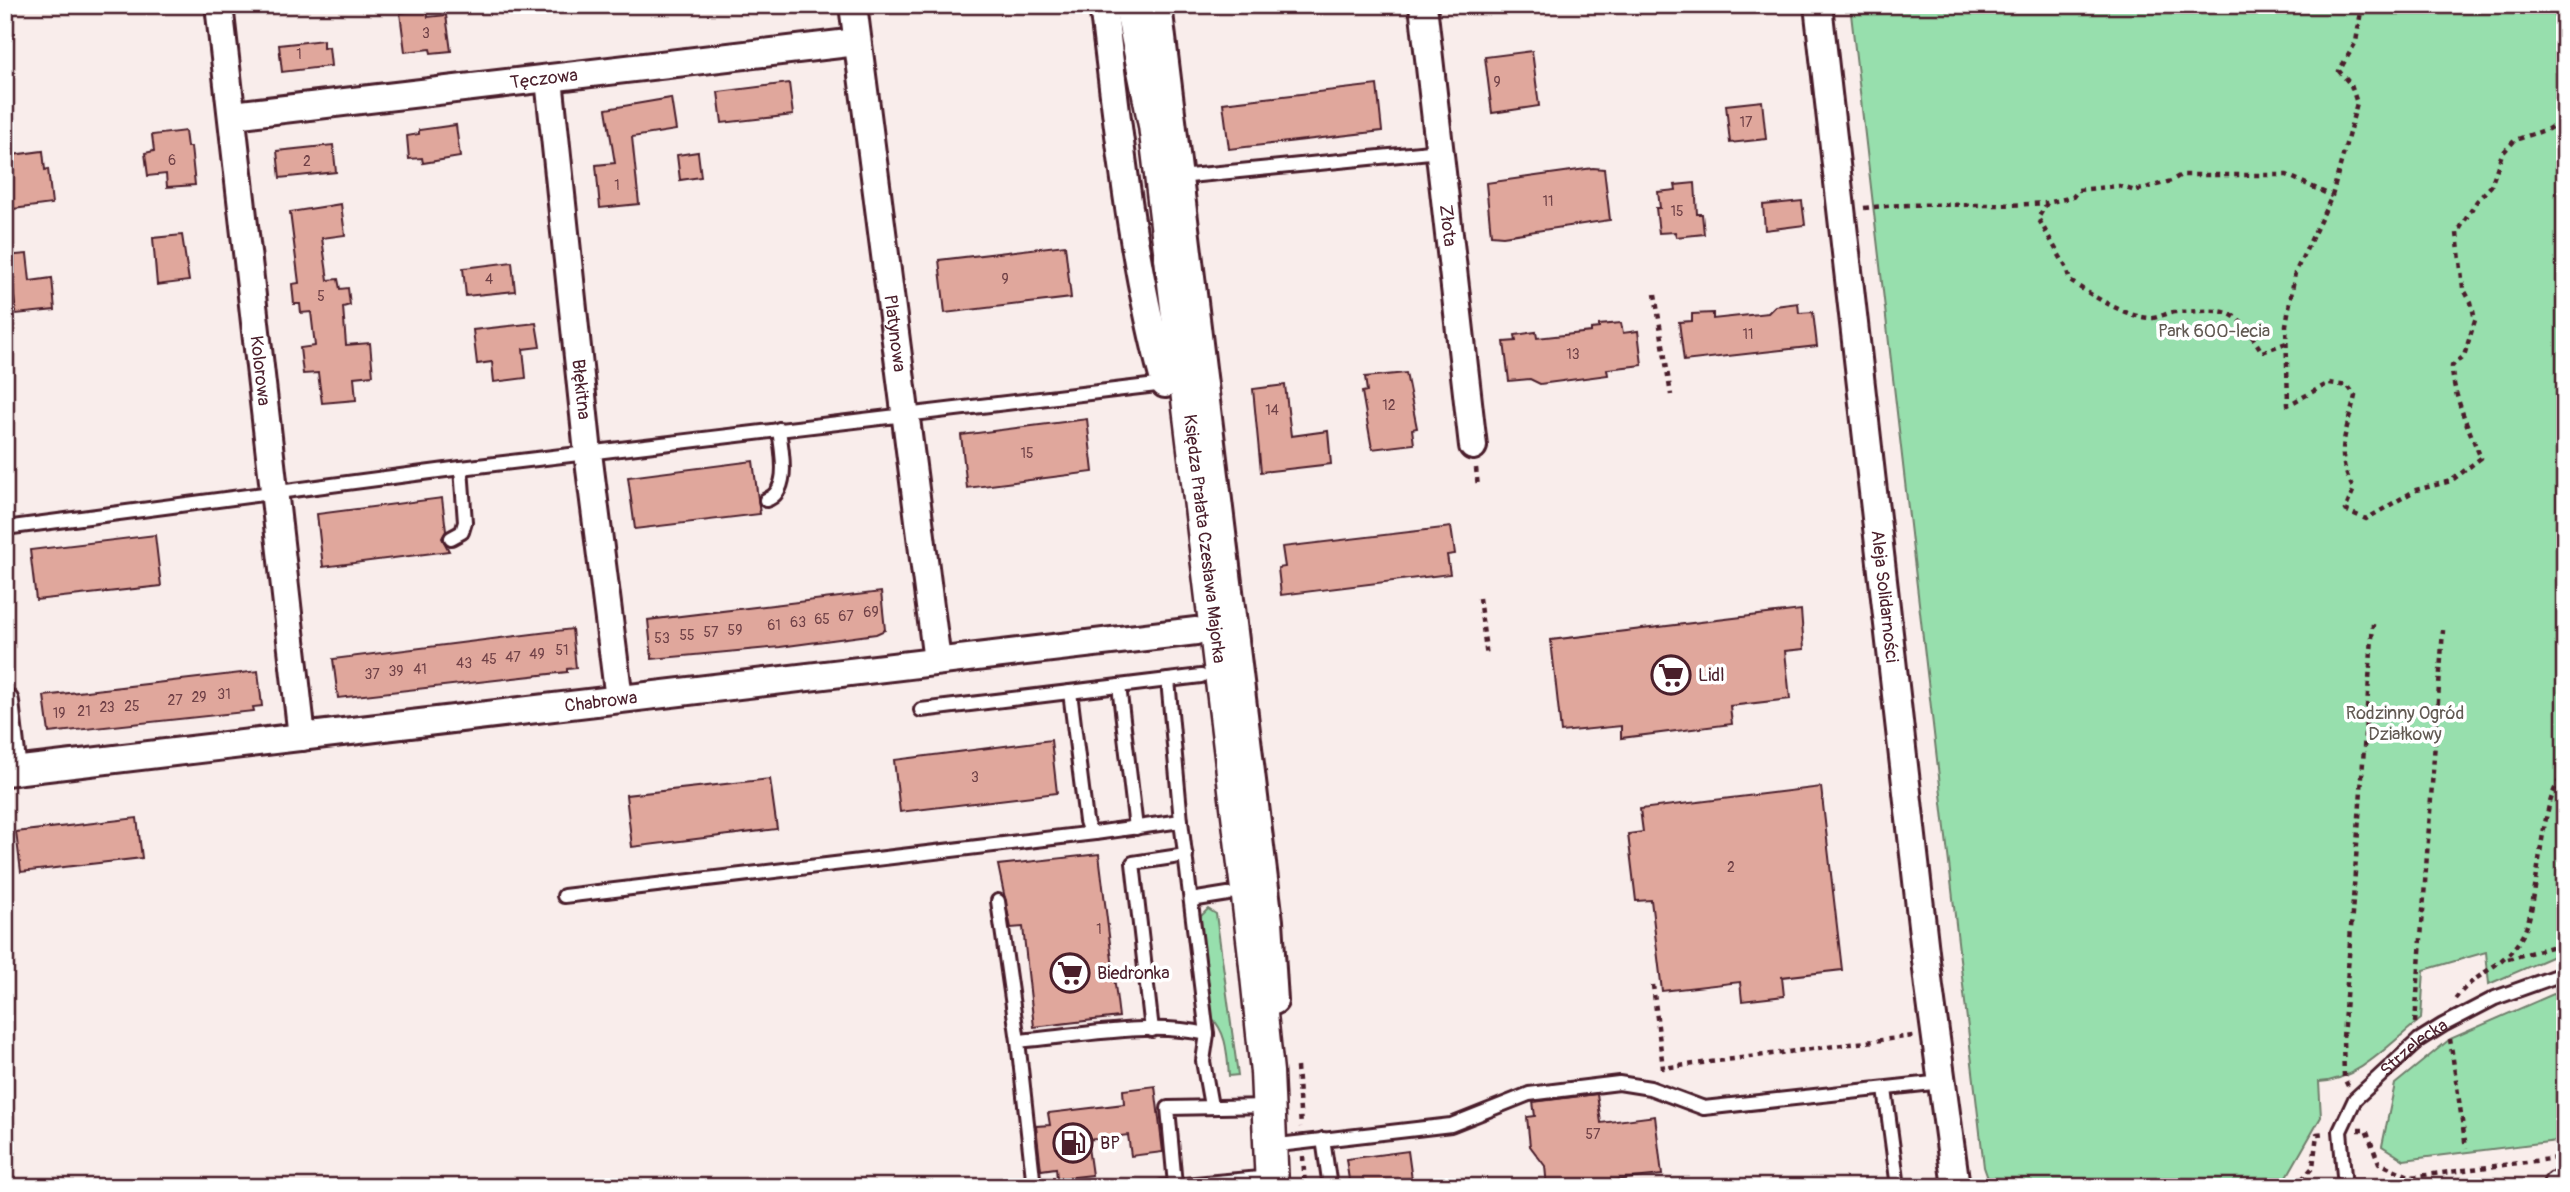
<svg xmlns="http://www.w3.org/2000/svg" width="2570" height="1192" viewBox="0 0 2570 1192" font-family="Pangolin,sans-serif">
	<rect width="100%" height="100%" fill="#f9edeb"/>
	<filter id="ink" filterUnits="userSpaceOnUse"><feTurbulence type="fractalNoise" baseFrequency=".0143" numOctaves="2"/><feDisplacementMap in="SourceGraphic" scale="14" xChannelSelector="R" yChannelSelector="G"/><feConvolveMatrix kernelMatrix="1 2 1 2 8 2 1 2 1" color-interpolation-filters="sRGB"/></filter>
	<g filter="url(#ink)">
		<path fill="#97dfad" stroke="#707f6c" stroke-width="2" d="M 1850,5 L 2565,5 L 2565,951 L 2489,984 L 2486,952 L 2424,970 L 2421,1019 C 2391,1042 2359,1080 2319,1082 L 2321,1117 L 2281,1187 L 1991,1187 L 1984,1167 Z
			M 1208,909 L 1216,914 L 1238,1075 L 1229,1076 C 1227,1053 1227,1032 1210,1016 L 1200,917 Z
			M 2565,989 L 2565,1140 L 2404,1160 L 2382,1146 L 2395,1084 L 2450,1039 Z"/>
		<path fill="#e0a79c" stroke="#4a1f2b" stroke-width="2" d="M 427,9 L 428,17 L 446,15 L 451,51 L 431,53 L 430,49 L 405,52 L 400,13 Z
			M 323,40 L 323,48 L 329,47 L 331,66 L 282,72 L 279,45 Z
			M 1532,51 L 1539,106 L 1492,113 L 1485,57 Z
			M 789,83 L 793,115 L 722,123 L 718,92 Z
			M 1377,85 L 1382,131 L 1229,149 L 1223,103 Z
			M 671,98 L 676,130 L 632,137 L 639,204 L 600,208 L 596,165 L 615,163 L 606,109 Z
			M 1762,101 L 1766,139 L 1730,143 L 1726,105 Z
			M 456,125 L 460,157 L 423,163 L 422,158 L 409,159 L 407,136 L 419,134 L 419,130 Z
			M 185,131 L 187,147 L 191,147 L 195,185 L 167,187 L 166,174 L 148,176 L 145,153 L 154,151 L 152,135 Z
			M 333,145 L 336,172 L 280,178 L 277,151 Z
			M 43,151 L 45,170 L 48,169 L 52,204 L 5,210 L 5,156 Z
			M 698,152 L 701,177 L 680,180 L 677,155 Z
			M 1593,168 L 1604,169 L 1610,220 L 1503,236 L 1491,235 L 1486,183 Z
			M 1695,183 L 1697,214 L 1702,214 L 1704,234 L 1676,237 L 1675,232 L 1659,233 L 1656,208 L 1660,208 L 1658,192 L 1676,190 L 1675,185 Z
			M 1802,201 L 1805,225 L 1765,230 L 1763,205 Z
			M 341,204 L 345,235 L 322,238 L 328,280 L 338,279 L 340,289 L 348,288 L 350,305 L 343,307 L 346,345 L 370,343 L 373,375 L 354,377 L 356,400 L 322,403 L 318,373 L 303,374 L 300,348 L 315,346 L 311,312 L 301,313 L 300,304 L 294,304 L 292,284 L 299,283 L 290,212 Z
			M 182,235 L 189,281 L 157,285 L 153,238 Z
			M 1065,245 L 1071,298 L 945,313 L 939,260 Z
			M 27,254 L 30,281 L 52,278 L 55,310 L 16,314 L 12,279 L 5,280 L 5,256 Z
			M 512,262 L 515,291 L 466,296 L 463,268 Z
			M 1798,303 L 1799,313 L 1813,312 L 1817,346 L 1684,361 L 1679,322 L 1692,321 L 1692,314 L 1713,313 L 1713,319 L 1768,313 L 1775,306 Z
			M 536,323 L 540,347 L 523,349 L 526,378 L 494,382 L 492,362 L 477,364 L 473,330 Z
			M 1621,323 L 1623,333 L 1638,331 L 1642,365 L 1607,369 L 1608,375 L 1540,384 L 1530,379 L 1509,381 L 1504,342 L 1516,341 L 1515,335 L 1536,332 L 1537,338 L 1591,332 L 1591,329 L 1599,328 L 1599,325 Z
			M 1406,373 L 1417,428 L 1412,429 L 1414,444 L 1372,449 L 1362,392 L 1367,391 L 1365,377 Z
			M 1285,385 L 1291,436 L 1328,431 L 1331,464 L 1261,472 L 1253,389 Z
			M 1087,419 L 1093,472 L 967,488 L 961,435 Z
			M 753,461 L 760,514 L 635,529 L 628,477 Z
			M 442,498 L 446,531 L 442,538 L 449,551 L 323,567 L 317,514 Z
			M 1451,527 L 1455,554 L 1447,555 L 1450,574 L 1281,595 L 1278,568 L 1285,567 L 1282,547 Z
			M 155,535 L 161,586 L 36,600 L 30,550 Z
			M 881,592 L 885,630 L 876,634 L 780,647 L 652,659 L 648,620 Z
			M 1801,610 L 1804,649 L 1785,651 L 1790,699 L 1730,706 L 1732,724 L 1621,738 L 1621,726 L 1561,732 L 1551,640 Z
			M 572,629 L 576,668 L 567,669 L 567,672 L 338,698 L 333,659 Z
			M 258,671 L 262,706 L 253,707 L 254,711 L 49,733 L 44,696 Z
			M 1051,740 L 1057,793 L 900,812 L 894,760 Z
			M 770,779 L 777,829 L 632,847 L 626,795 Z
			M 1821,787 L 1842,970 L 1782,977 L 1784,996 L 1742,1001 L 1740,982 L 1662,991 L 1651,900 L 1636,901 L 1628,834 L 1643,832 L 1640,809 Z
			M 137,818 L 142,858 L 21,872 L 16,832 Z
			M 1099,854 L 1119,1017 L 1034,1027 L 1023,927 L 1011,928 L 998,865 Z
			M 1155,1086 L 1163,1152 L 1131,1156 L 1128,1135 L 1087,1140 L 1092,1175 L 1057,1179 L 1056,1168 L 1041,1170 L 1036,1126 L 1050,1125 L 1048,1113 L 1124,1104 L 1123,1090 Z
			M 1597,1094 L 1601,1123 L 1655,1116 L 1662,1175 L 1547,1187 L 1545,1166 L 1530,1146 L 1527,1117 L 1535,1116 L 1533,1102 Z
			M 1408,1151 L 1413,1187 L 1350,1187 L 1346,1159 Z"/>
		<g fill="none" stroke-linecap="round" stroke-linejoin="round">
			<g stroke="#4a1f2b" stroke-width="18">
				<g id="service">
					<path d="M 1179,177 L 1440,151"/>
					<path d="M 766,500 C 792,491 781,449 779,429"/>
					<path d="M 5,528 L 461,468 L 1165,384"/>
					<path d="M 451,538 L 462,532 L 465,522 L 461,468"/>
					<path d="M 1119,686 L 1136,828"/>
					<path d="M 1070,692 L 1086,821 L 1089,830 L 1095,833 L 1181,821 L 1168,680"/>
					<path d="M 921,710 L 1201,676"/>
					<path d="M 1181,821 L 1207,1034 L 1203,1061 L 1211,1106"/>
					<path d="M 564,896 L 1095,833"/>
					<path d="M 1191,900 L 1228,894"/>
					<path d="M 998,901 L 1018,1041"/>
					<path d="M 1152,1030 L 1133,863 L 1186,855"/>
					<path d="M 1885,1089 L 1898,1187"/>
					<path d="M 1323,1139 L 1330,1187"/>
					<path d="M 1270,1146 L 1451,1125 L 1529,1094 L 1619,1083 L 1650,1088 L 1704,1108 L 1942,1082"/>
					<path d="M 1175,1185 L 1168,1108 L 1269,1106"/>
					<path d="M 1034,1187 L 1018,1041 C 1079,1036 1147,1021 1207,1034"/>
					<path d="M 1162,1187 L 1271,1177"/>
					<path id="s1" d="M 2345,1187 L 2340,1131 L 2355,1099 L 2419,1040 L 2443,1025 L 2495,998 L 2565,973"/>
				</g>
			</g>
			<g stroke="#4a1f2b" stroke-width="32">
				<g id="minor">
					<path id="s2" d="M 219,5 L 302,737"/>
					<path id="s3" d="M 853,5 L 937,661"/>
					<path d="M 1103,5 C 1119,133 1131,260 1165,384"/>
					<path d="M 1158,5 L 1269,921 L 1274,1001"/>
					<path id="s4" d="M 1423,5 L 1473,446"/>
					<path id="s5" d="M 1818,5 L 1929,987 L 1956,1187"/>
					<path id="s6" d="M 549,79 L 588,453 L 619,699"/>
					<path id="s7" d="M 233,115 L 857,42"/>
					<path d="M 5,702 L 13,771"/>
					<path id="s8" d="M 5,772 L 1196,631"/>
				</g>
			</g>
			<g stroke="#4a1f2b" stroke-width="37">
				<g id="tertiary">
					<path id="s9" d="M 1131,5 L 1155,125 L 1254,947 L 1267,1072 L 1272,1187"/>
					<path d="M 2559,1187 L 2565,1186"/>
				</g>
			</g>
			<path stroke="#4a1f2b" stroke-width="4.5" stroke-dasharray="5 5" stroke-linecap="butt" d="M 2362,5 L 2356,42 L 2339,71 L 2351,85 L 2357,103 L 2332,196 L 2295,273 L 2286,325 L 2288,405 L 2329,383 L 2348,386 L 2355,396 C 2347,432 2333,455 2354,489 L 2345,510 L 2366,519 L 2416,490 L 2451,481 L 2481,458 C 2470,432 2452,393 2452,366 L 2464,356 L 2475,320 L 2471,302 L 2463,288 L 2457,233 L 2477,201 L 2491,186 L 2502,154 L 2515,140 L 2548,129 L 2565,119
				M 1864,208 C 1925,201 1985,208 2046,203
				M 1655,294 L 1671,395
				M 2286,343 L 2262,352 C 2231,302 2229,311 2174,312 C 2167,313 2160,317 2153,318 C 2128,319 2090,294 2070,281 L 2066,267 L 2038,218 L 2047,203 L 2073,197 L 2078,190 L 2119,186 L 2135,191 L 2171,181 L 2181,175 L 2287,175 L 2332,196
				M 1476,468 L 1478,487
				M 1479,598 L 1487,657
				M 2508,959 L 2565,943
				M 1653,985 L 1663,1068 L 1913,1036
				M 2455,999 C 2477,970 2511,965 2526,928 C 2540,892 2539,798 2565,773
				M 2415,1023 L 2443,630
				M 2450,1039 L 2466,1148
				M 1297,1067 L 1301,1127
				M 2348,1086 L 2344,1078 L 2343,1038 L 2373,624
				M 2358,1130 L 2366,1130 L 2379,1163 L 2411,1177 L 2557,1158
				M 1303,1156 L 1305,1187
				M 2295,1187 L 2313,1167 L 2317,1134 L 2325,1133"/>
			<use href="#service" stroke="#fff" stroke-width="12"/>
			<use href="#minor" stroke="#fff" stroke-width="26"/>
			<use href="#tertiary" stroke="#fff" stroke-width="32"/>
		</g>
	</g>
	<defs>
		<g id="supermarket-ring" transform="scale(2.0125)"><circle r="9.5" fill="#fff" stroke="#4a1f2b" stroke-width="1.5"/><path d="M-6-5.5h2.5l.6 2H6L4.5 2H-2.5L-4.4-4H-6ZM-1.5 3.2a1.3 1.3 0 1 0 .1 0ZM3 3.2a1.3 1.3 0 1 0 .1 0Z" fill="#4a1f2b"/></g>
		<g id="fuel-ring" transform="scale(2.0125)"><circle r="9.5" fill="#fff" stroke="#4a1f2b" stroke-width="1.5"/><path d="M-5.5-6h7V0h2V4h1.3V-2.5L3-4.5l.8-.8L6-3V5H2.5V1h-1V6h-7ZM-4.2-4.7v3.2H.2V-4.7Z" fill="#4a1f2b"/></g>
	</defs>
	<g fill-rule="evenodd">
		<use href="#supermarket-ring" x="1671" y="675"/>
		<use href="#supermarket-ring" x="1070" y="973"/>
		<use href="#fuel-ring" x="1073" y="1143"/>
	</g>
	<g text-anchor="middle" stroke-width="7" stroke-linejoin="round" paint-order="stroke">
		<g font-size="14" fill="#704147">
			<text x="426" y="38">3</text>
			<text x="299" y="59">1</text>
			<text x="1497" y="87">9</text>
			<text x="1746" y="127">17</text>
			<text x="172" y="165">6</text>
			<text x="307" y="166">2</text>
			<text x="617" y="190">1</text>
			<text x="1548" y="206">11</text>
			<text x="1677" y="216">15</text>
			<text x="489" y="284">4</text>
			<text x="1005" y="284">9</text>
			<text x="321" y="301">5</text>
			<text x="1748" y="339">11</text>
			<text x="1573" y="359">13</text>
			<text x="1389" y="410">12</text>
			<text x="1272" y="415">14</text>
			<text x="1027" y="458">15</text>
			<text x="871" y="617">69</text>
			<text x="846" y="621">67</text>
			<text x="822" y="624">65</text>
			<text x="798" y="627">63</text>
			<text x="774" y="630">61</text>
			<text x="735" y="635">59</text>
			<text x="711" y="637">57</text>
			<text x="687" y="640">55</text>
			<text x="662" y="643">53</text>
			<text x="562" y="655">51</text>
			<text x="537" y="659">49</text>
			<text x="513" y="662">47</text>
			<text x="489" y="664">45</text>
			<text x="464" y="668">43</text>
			<text x="420" y="674">41</text>
			<text x="396" y="676">39</text>
			<text x="372" y="679">37</text>
			<text x="224" y="699">31</text>
			<text x="199" y="702">29</text>
			<text x="175" y="705">27</text>
			<text x="132" y="711">25</text>
			<text x="107" y="712">23</text>
			<text x="84" y="716">21</text>
			<text x="59" y="718">19</text>
			<text x="975" y="782">3</text>
			<text x="1731" y="872">2</text>
			<text x="1099" y="934">1</text>
			<text x="1593" y="1139">57</text>
		</g>
		<g font-size="18" fill="#4a1f2b" stroke="#fff">
			<text dy="6" stroke="none"><textPath href="#s7" startOffset="313">Tęczowa</textPath></text>
			<text dy="6" stroke="none"><textPath href="#s4" startOffset="222">Złota</textPath></text>
			<text dy="6" stroke="none"><textPath href="#s3" startOffset="331">Platynowa</textPath></text>
			<text dy="6" stroke="none"><textPath href="#s2" startOffset="368">Kolorowa</textPath></text>
			<text dy="6" stroke="none"><textPath href="#s6" startOffset="312">Błękitna</textPath></text>
			<text dy="6" stroke="none"><textPath href="#s9" startOffset="539">Księdza Prałata Czesława Majorka</textPath></text>
			<text dy="6" stroke="none"><textPath href="#s5" startOffset="595">Aleja Solidarności</textPath></text>
			<text dy="6" stroke="none"><textPath href="#s8" startOffset="600">Chabrowa</textPath></text>
			<text dy="6" stroke="none"><textPath href="#s1" startOffset="170">Strzelecka</textPath></text>
		</g>
		<g font-size="18" fill="#615952" stroke="#fff">
			<text x="2214" y="337">Park 600-lecia</text>
			<text x="2405" y="719">Rodzinny Ogród<tspan x="2405" dy="21">Działkowy</tspan></text>
		</g>
		<g font-size="18" fill="#4a1f2b" stroke="#fff" text-anchor="start">
			<text x="1698" y="681">Lidl</text>
			<text x="1097" y="979">Biedronka</text>
			<text x="1100" y="1149">BP</text>
		</g>
	</g>
	<rect width="2570" height="1192" fill="none" stroke="#fff" stroke-width="28"/>
	<rect x="14" y="14" width="2542" height="1164" fill="none" stroke="#4a1f2b" stroke-width="2.5" filter="url(#ink)"/>
</svg>
